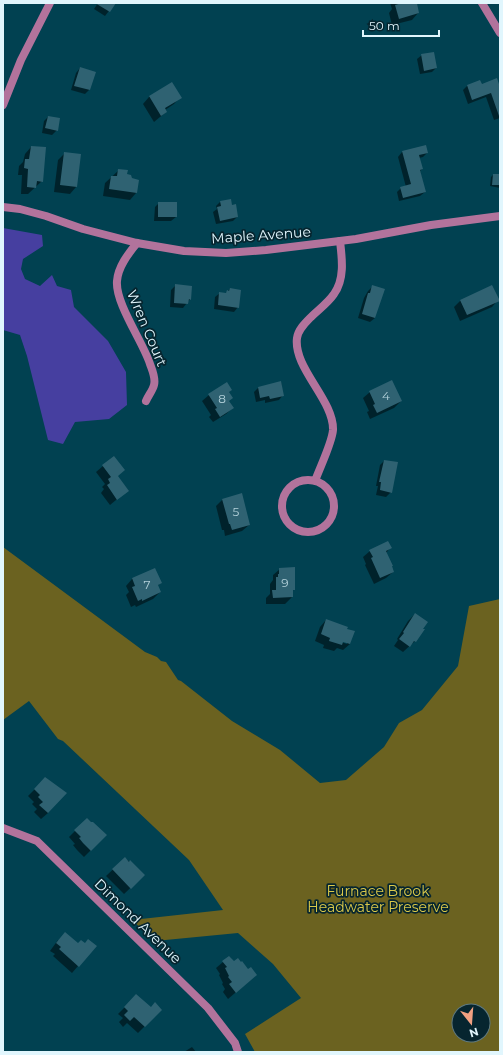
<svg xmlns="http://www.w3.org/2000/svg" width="503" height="1055" viewBox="0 0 503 1055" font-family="Montserrat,sans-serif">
	<rect width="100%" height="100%" fill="#014151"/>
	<path fill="#6b6220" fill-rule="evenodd" d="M 3,547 L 145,652 L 157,657 L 161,661 L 166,662 L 178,680 L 181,681 L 232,721 L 280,750 L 320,783 L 346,780 L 384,747 L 399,723 L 422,710 L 458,666 L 469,606 L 500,599 L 500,1052 L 255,1052 L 245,1034 L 301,998 L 273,964 L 238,933 L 155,941 L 132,920 L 223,910 L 189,860 L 63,741 L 58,739 L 29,701 L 3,720 ZM 459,1011 L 483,1011 L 483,1035 L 459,1035 Z"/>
	<path fill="#463fa0" d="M 3,228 L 42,235 L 43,246 L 23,259 L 21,269 L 25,279 L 40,286 L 52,275 L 57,286 L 71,290 L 74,307 L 108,341 L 126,372 L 127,405 L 109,419 L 75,422 L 63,444 L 48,440 L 27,356 L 20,335 L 3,330 Z"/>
	<path fill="#0007" fill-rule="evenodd" d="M 98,3 L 115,3 L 105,16 L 94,9 Z
		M 390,3 L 417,3 L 418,13 L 412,20 L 392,25 L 389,13 L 392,9 Z
		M 422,55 L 436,68 L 432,72 L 420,74 L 417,59 Z
		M 80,68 L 94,73 L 89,90 L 85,94 L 71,90 L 76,73 Z
		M 172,84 L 180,97 L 174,104 L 165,110 L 166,112 L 154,122 L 143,104 L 149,97 Z
		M 481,85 L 500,90 L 500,118 L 494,120 L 486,97 L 468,104 L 463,90 L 467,86 Z
		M 48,117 L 57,130 L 52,135 L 42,133 L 44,121 Z
		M 425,146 L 427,153 L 423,157 L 419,158 L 422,169 L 420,171 L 425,192 L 420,196 L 399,201 L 397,192 L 401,188 L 406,187 L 398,157 L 402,152 Z
		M 31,147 L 42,181 L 28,194 L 21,194 L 22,175 L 18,175 L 19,166 L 23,162 L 25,154 Z
		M 65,153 L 80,155 L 76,187 L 70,194 L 54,192 L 58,160 Z
		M 119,170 L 126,175 L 136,193 L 130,200 L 103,196 L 105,183 Z
		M 493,175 L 500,175 L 500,188 L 490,186 L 491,177 Z
		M 220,202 L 231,206 L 237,217 L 233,221 L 216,224 L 213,212 L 217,209 L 216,206 Z
		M 159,203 L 176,217 L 171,221 L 154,221 L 155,207 Z
		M 176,285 L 190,299 L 183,308 L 170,307 L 171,290 Z
		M 372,287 L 375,318 L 370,322 L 358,318 L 364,298 L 368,291 Z
		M 230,289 L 238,307 L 234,312 L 214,309 L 215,297 L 220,293 L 225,294 Z
		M 461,300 L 498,300 L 492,307 L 460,321 L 454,307 Z
		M 281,382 L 283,395 L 279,400 L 265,403 L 265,400 L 256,402 L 254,392 L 258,388 Z
		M 228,392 L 228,401 L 232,408 L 226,414 L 213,422 L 209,417 L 211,415 L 202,401 L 209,395 Z
		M 370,392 L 401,401 L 394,408 L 370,419 L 367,412 L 369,411 L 363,398 Z
		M 384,461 L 391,492 L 386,497 L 376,495 L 378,486 L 376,486 L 380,465 Z
		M 103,466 L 117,476 L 128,490 L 110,505 L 101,493 L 104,489 L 102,487 L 105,484 L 96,472 Z
		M 223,499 L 249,525 L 242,531 L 225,536 L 224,530 L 222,530 L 216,506 Z
		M 390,548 L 386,553 L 393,572 L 386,578 L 374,584 L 365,565 L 366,564 L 363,557 L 370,551 Z
		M 280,569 L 294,589 L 292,592 L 292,597 L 285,604 L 266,604 L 266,598 L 270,594 L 270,584 L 273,580 L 273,575 Z
		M 154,570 L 160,583 L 157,586 L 160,592 L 153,599 L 136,607 L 135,605 L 131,607 L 126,595 L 129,592 L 126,586 L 132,579 Z
		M 415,614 L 415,641 L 403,652 L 394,646 L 398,640 L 397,639 L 408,621 Z
		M 326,620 L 350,644 L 343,650 L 337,648 L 334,651 L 323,648 L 324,645 L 315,641 L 320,627 ZM 338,641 L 347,642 L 347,644 Z
		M 46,778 L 48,813 L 41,819 L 34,812 L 37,809 L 32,804 L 34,802 L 28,796 Z
		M 87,819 L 106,835 L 84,857 L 77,850 L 73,845 L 75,844 L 69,837 Z
		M 125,858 L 144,875 L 124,894 L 106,876 Z
		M 58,940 L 78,966 L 72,973 L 53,956 L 55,954 L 50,951 Z
		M 223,962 L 234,963 L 256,975 L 228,999 L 223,992 L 225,989 L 222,984 L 223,983 L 219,975 L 220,974 L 216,968 Z
		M 136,996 L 151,1008 L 161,1010 L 138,1033 L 127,1023 L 123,1027 L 119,1022 L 123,1018 L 118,1014 Z
		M 192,1047 L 196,1052 L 184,1052 Z"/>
	<path fill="#2f6272" d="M 95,3 L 116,3 L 110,12 Z
		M 402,3 L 417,3 L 419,13 L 399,19 L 395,5 Z
		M 434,52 L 437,68 L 424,71 L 421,54 Z
		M 80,67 L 96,72 L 90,90 L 74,86 Z
		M 497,78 L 500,87 L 500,116 L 499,116 L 491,93 L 472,100 L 467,85 L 480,80 L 482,84 Z
		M 172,82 L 182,98 L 165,108 L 167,112 L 161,116 L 149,96 Z
		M 48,116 L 60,118 L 58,131 L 45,128 Z
		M 426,145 L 428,153 L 419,155 L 423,169 L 420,170 L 426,192 L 403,198 L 400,187 L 411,184 L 402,151 Z
		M 31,146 L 46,147 L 43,182 L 37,181 L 36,188 L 27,187 L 28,169 L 24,168 L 25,159 L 29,159 Z
		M 64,152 L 81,154 L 77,187 L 60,185 Z
		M 118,169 L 128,170 L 127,174 L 131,175 L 132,178 L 139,180 L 137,193 L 109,189 L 111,176 L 117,176 Z
		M 493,174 L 500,174 L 500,185 L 492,185 Z
		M 231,199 L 232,205 L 236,204 L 238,217 L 220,221 L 217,207 L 221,206 L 220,201 Z
		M 158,202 L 177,202 L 177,217 L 158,217 Z
		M 175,284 L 192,286 L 191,300 L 189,299 L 188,304 L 174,303 Z
		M 372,285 L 385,289 L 375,318 L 362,314 L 368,293 L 370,293 Z
		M 492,285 L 500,301 L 467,315 L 460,300 Z
		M 230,288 L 241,290 L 239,308 L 218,305 L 219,292 L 226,293 L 227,290 L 229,291 Z
		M 392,380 L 402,401 L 377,413 L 373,405 L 375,404 L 369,391 Z
		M 281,381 L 284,396 L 270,399 L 269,396 L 260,398 L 258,387 Z
		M 227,382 L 232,390 L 229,392 L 233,398 L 229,401 L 234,408 L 220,417 L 215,409 L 217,408 L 208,394 Z
		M 114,456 L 125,470 L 118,476 L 129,491 L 117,500 L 107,485 L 110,483 L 108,479 L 111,477 L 102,465 Z
		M 384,460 L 398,462 L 392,493 L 380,490 L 381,482 L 379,482 Z
		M 242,493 L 250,525 L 232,530 L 230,524 L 229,524 L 222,499 Z
		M 388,541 L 392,548 L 386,551 L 393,566 L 392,566 L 394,572 L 380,578 L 371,558 L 373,557 L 369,550 Z
		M 295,567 L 295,590 L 293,590 L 293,597 L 273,598 L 272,590 L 276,590 L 276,577 L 278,577 L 278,574 L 279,574 L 279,568 Z
		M 155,568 L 162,583 L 158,585 L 161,592 L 142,601 L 142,599 L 138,601 L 132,587 L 135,586 L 132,578 Z
		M 415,613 L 428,622 L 423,629 L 425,629 L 416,642 L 414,641 L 410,647 L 399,639 L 404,633 L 403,632 Z
		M 326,619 L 348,627 L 347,629 L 355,631 L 350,644 L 343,642 L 342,645 L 329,641 L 330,638 L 321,634 Z
		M 45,777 L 67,793 L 48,813 L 39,805 L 43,802 L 38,797 L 40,795 L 34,789 Z
		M 87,818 L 91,822 L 93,822 L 107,835 L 91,851 L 83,843 L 79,838 L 81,837 L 74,830 Z
		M 125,857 L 129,862 L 130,860 L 145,875 L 131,889 L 112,869 Z
		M 65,932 L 78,943 L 81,940 L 85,943 L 88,939 L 97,946 L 79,967 L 59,949 L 61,947 L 56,943 Z
		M 229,956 L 234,961 L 238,958 L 241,962 L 242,961 L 248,969 L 251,967 L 257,975 L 236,993 L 229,984 L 232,982 L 228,977 L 229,976 L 225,968 L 227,967 L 222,961 Z
		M 136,994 L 151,1007 L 155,1002 L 162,1010 L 145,1027 L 134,1017 L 130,1021 L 124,1015 L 128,1011 L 124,1007 Z"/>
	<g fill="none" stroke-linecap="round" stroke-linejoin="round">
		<path stroke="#b2739c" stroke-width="8" d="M 3,105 L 21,60 L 50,3
			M 137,243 C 128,254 118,267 117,281 C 115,303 143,342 150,364 C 152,370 156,378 154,385 C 153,390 148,396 146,401
			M282 506a26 26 0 1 1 52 0a26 26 0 1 1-52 0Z
			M 315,481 C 320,467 332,443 333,430 C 334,400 293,368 297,338 C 298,330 305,323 310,318 C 318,310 328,303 334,294 C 345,279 342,258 340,241
			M 3,828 L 37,841 L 208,1008 L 235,1043 L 238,1052"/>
		<path stroke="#b2739c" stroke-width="8" d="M 482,3 L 500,33
			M 3,207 L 20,209 L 46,216 L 83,229 L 137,243 L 184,251 L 226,253 L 266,250 L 356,239 L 431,225 L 500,216"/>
	</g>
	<g text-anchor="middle" stroke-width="3.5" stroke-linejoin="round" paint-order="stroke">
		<g font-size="12" fill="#b4d1da">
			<text x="386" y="400">4</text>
			<text x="222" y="403">8</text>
			<text x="236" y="516">5</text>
			<text x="285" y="587">9</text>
			<text x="147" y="589">7</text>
		</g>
		<g font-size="14" fill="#e1f6fd" stroke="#06252f">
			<text transform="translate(261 235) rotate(-4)" y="5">Maple Avenue</text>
			<text transform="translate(147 328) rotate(67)" y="5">Wren Court</text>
			<text transform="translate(138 921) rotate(44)" y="5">Dimond Avenue</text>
		</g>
		<g font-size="14" fill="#dbc94a" stroke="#06252f">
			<text x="378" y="896">Furnace Brook<tspan x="378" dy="16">Headwater Preserve</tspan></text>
		</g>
	</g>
	<rect width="503" height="1055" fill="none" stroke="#e1f6fd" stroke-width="8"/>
	<g transform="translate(471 1023) rotate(163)"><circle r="19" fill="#06252f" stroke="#5e7981"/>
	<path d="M0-3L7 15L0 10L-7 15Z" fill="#f2a081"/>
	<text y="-6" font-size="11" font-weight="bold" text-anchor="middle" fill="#e1f6fd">N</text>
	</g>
	<path d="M363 30v6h76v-6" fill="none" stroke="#e1f6fd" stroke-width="2"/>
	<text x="369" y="30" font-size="12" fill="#e1f6fd" stroke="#06252f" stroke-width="3" paint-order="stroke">50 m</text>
</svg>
